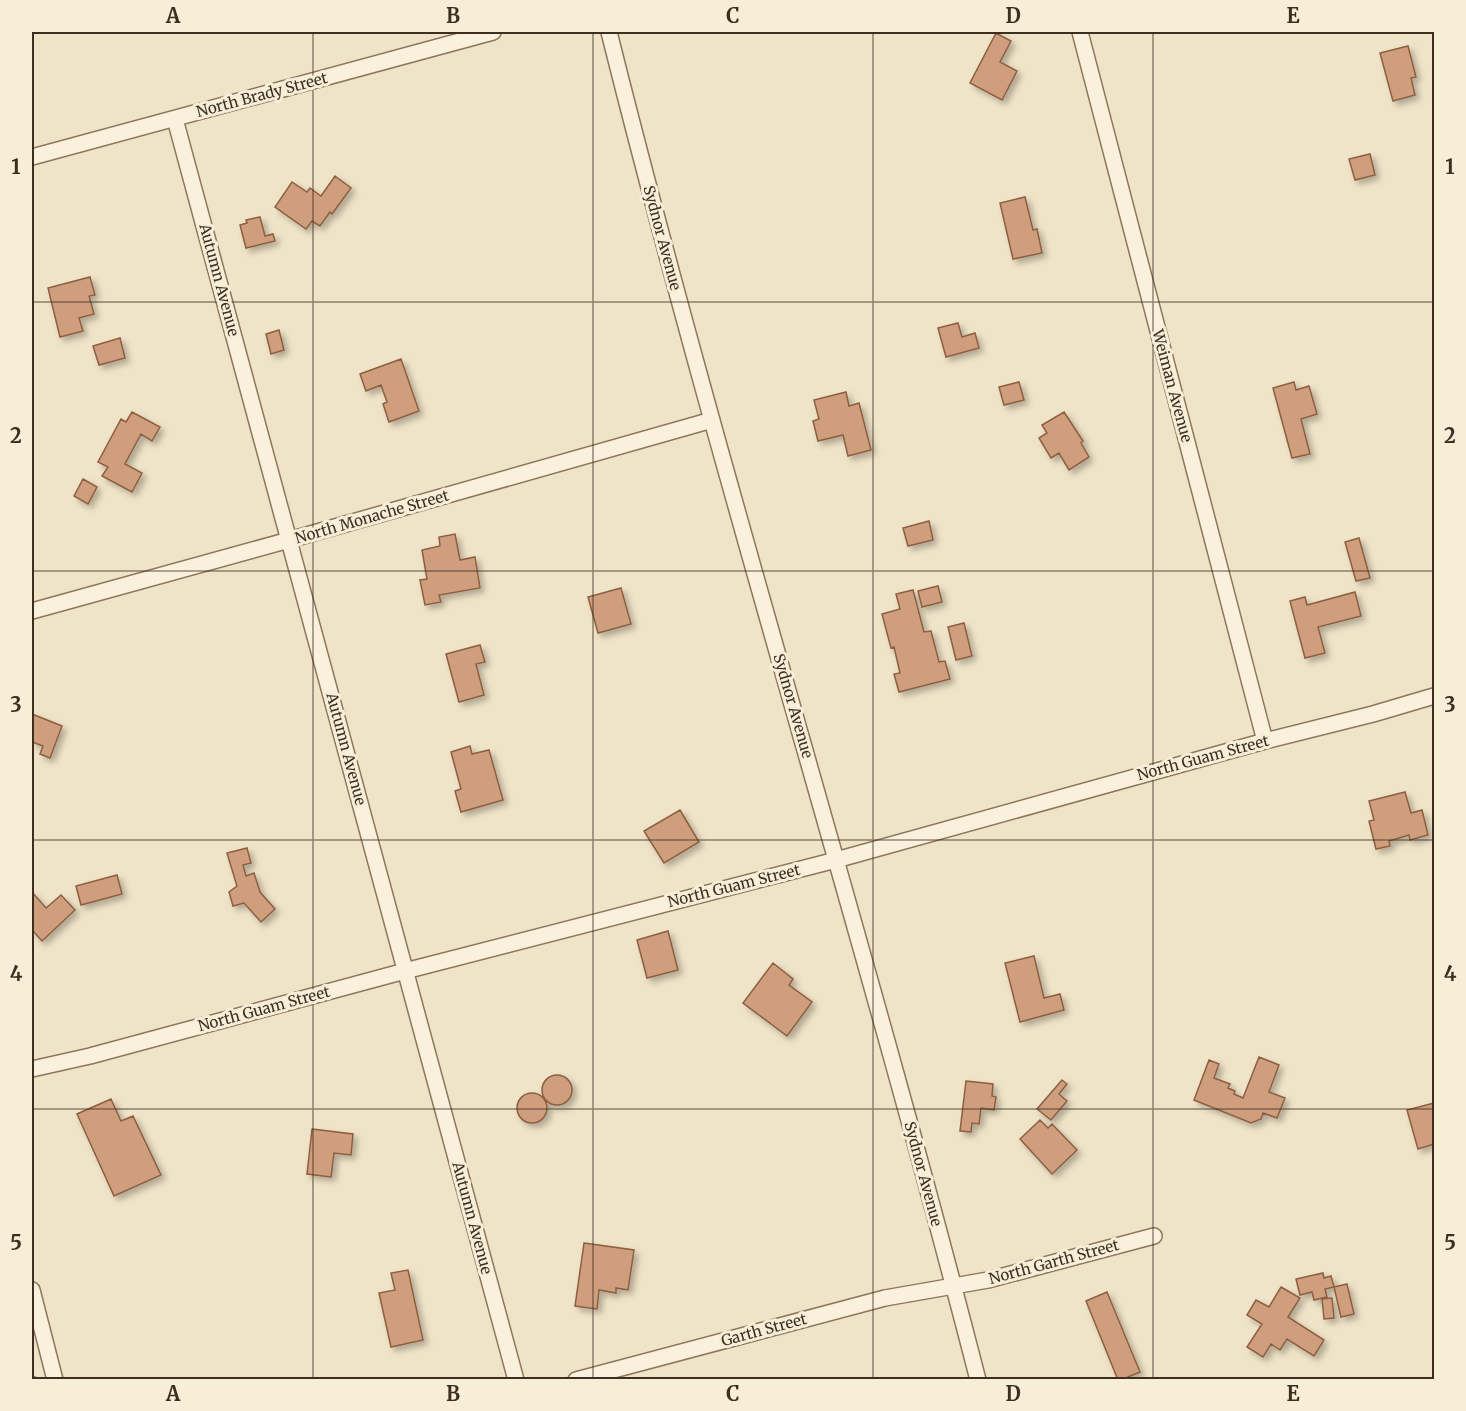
<svg xmlns="http://www.w3.org/2000/svg" width="1466" height="1411" viewBox="0 0 1466 1411" font-family="Merriweather,serif">
	<defs>
		<filter id="shadow"><feDropShadow dx="4" dy="4" stdDeviation="3" flood-color="#0004"/></filter>
	</defs>
	<rect width="100%" height="100%" fill="#f0e4c8"/>
	<g fill="none" stroke-linecap="round" stroke-linejoin="round">
		<path stroke="#6f938a" stroke-width="4.5" d="M 32,1377 L 38,1380"/>
	</g>
	<path fill="#cf9f7d" stroke="#8d5f41" stroke-width="1.5" filter="url(#shadow)" d="M 996,33 L 1011,41 L 1000,62 L 1017,71 L 1002,100 L 970,83 Z
		M 1408,46 L 1416,77 L 1411,78 L 1415,95 L 1393,101 L 1380,53 Z
		M 1370,154 L 1375,175 L 1355,180 L 1349,159 Z
		M 335,176 L 351,188 L 332,214 L 330,212 L 320,226 L 312,221 L 306,229 L 275,207 L 292,182 L 307,192 L 310,188 L 321,196 Z
		M 1025,197 L 1033,230 L 1037,229 L 1042,253 L 1013,259 L 1000,203 Z
		M 260,217 L 265,236 L 273,234 L 275,241 L 246,248 L 240,225 L 247,223 L 246,220 Z
		M 90,277 L 95,295 L 89,296 L 94,314 L 79,318 L 83,331 L 60,337 L 48,288 Z
		M 958,323 L 962,337 L 975,333 L 979,348 L 946,357 L 938,328 Z
		M 279,330 L 284,350 L 271,354 L 266,334 Z
		M 120,338 L 125,358 L 99,365 L 93,346 Z
		M 401,359 L 419,411 L 389,422 L 383,404 L 387,402 L 381,385 L 366,391 L 360,374 Z
		M 1019,382 L 1024,400 L 1004,405 L 999,387 Z
		M 1294,382 L 1296,390 L 1309,386 L 1317,414 L 1301,419 L 1310,454 L 1292,458 L 1273,388 Z
		M 846,392 L 849,406 L 859,403 L 871,450 L 848,456 L 843,435 L 818,441 L 813,421 L 819,419 L 814,400 Z
		M 132,412 L 160,427 L 152,441 L 141,434 L 125,464 L 142,473 L 132,492 L 102,476 L 108,467 L 98,462 L 121,419 L 126,422 Z
		M 1064,412 L 1083,441 L 1081,443 L 1089,457 L 1069,470 L 1059,453 L 1051,458 L 1039,438 L 1047,433 L 1042,425 Z
		M 83,479 L 97,487 L 88,504 L 74,496 Z
		M 929,521 L 933,540 L 908,546 L 903,528 Z
		M 455,534 L 460,560 L 475,557 L 480,588 L 439,595 L 441,602 L 425,605 L 420,580 L 427,579 L 422,550 L 440,546 L 439,537 Z
		M 1359,538 L 1370,578 L 1356,581 L 1345,542 Z
		M 938,586 L 942,602 L 922,607 L 918,591 Z
		M 621,588 L 631,624 L 598,633 L 588,597 Z
		M 913,590 L 924,632 L 931,631 L 939,662 L 945,661 L 950,679 L 899,692 L 894,674 L 900,673 L 894,647 L 891,648 L 882,614 L 900,609 L 896,594 Z
		M 1355,592 L 1361,616 L 1318,627 L 1325,653 L 1305,658 L 1290,601 L 1305,597 L 1307,605 Z
		M 964,623 L 972,656 L 956,660 L 948,627 Z
		M 480,645 L 485,662 L 476,664 L 484,695 L 459,702 L 446,654 Z
		M 32,714 L 62,726 L 50,758 L 40,754 L 43,746 L 32,742 Z
		M 470,746 L 472,754 L 489,750 L 503,800 L 461,812 L 455,791 L 461,789 L 451,752 Z
		M 1405,792 L 1411,813 L 1422,810 L 1428,835 L 1410,840 L 1409,835 L 1389,841 L 1390,846 L 1376,849 L 1369,821 L 1374,820 L 1369,801 Z
		M 680,810 L 699,842 L 664,863 L 644,831 Z
		M 247,848 L 251,863 L 243,865 L 246,876 L 254,873 L 260,892 L 275,909 L 261,922 L 244,903 L 233,906 L 229,892 L 237,886 L 227,853 Z
		M 117,875 L 122,894 L 81,905 L 76,886 Z
		M 32,892 L 46,908 L 61,895 L 75,910 L 42,941 L 32,930 Z
		M 668,931 L 678,970 L 647,978 L 637,940 Z
		M 1034,956 L 1044,998 L 1060,994 L 1064,1010 L 1020,1022 L 1005,963 Z
		M 773,963 L 793,979 L 789,985 L 812,1002 L 787,1036 L 743,1003 Z
		M 1259,1057 L 1279,1065 L 1269,1092 L 1285,1098 L 1277,1118 L 1263,1113 L 1261,1119 L 1251,1123 L 1194,1100 L 1209,1060 L 1219,1064 L 1214,1078 L 1230,1084 L 1228,1088 L 1235,1091 L 1234,1094 L 1243,1098 Z
		M542 1090a15 15 0 1 1 30 0a15 15 0 1 1-30 0Z
		M 1062,1080 L 1067,1084 L 1059,1094 L 1067,1101 L 1051,1120 L 1037,1109 Z
		M 966,1081 L 993,1084 L 992,1096 L 996,1097 L 994,1110 L 981,1108 L 979,1124 L 972,1123 L 971,1132 L 960,1131 Z
		M517 1108a15 15 0 1 1 30 0a15 15 0 1 1-30 0Z
		M 111,1099 L 121,1121 L 133,1116 L 161,1175 L 114,1196 L 77,1114 Z
		M 1434,1103 L 1434,1144 L 1418,1149 L 1407,1110 Z
		M 1040,1120 L 1048,1128 L 1052,1124 L 1077,1150 L 1052,1174 L 1020,1139 Z
		M 312,1129 L 353,1134 L 351,1155 L 334,1153 L 331,1177 L 307,1174 Z
		M 584,1243 L 634,1250 L 628,1290 L 616,1288 L 616,1293 L 599,1290 L 597,1309 L 575,1306 Z
		M 408,1270 L 423,1340 L 391,1347 L 379,1293 L 395,1290 L 391,1273 Z
		M 1323,1273 L 1324,1278 L 1331,1276 L 1334,1287 L 1325,1289 L 1327,1297 L 1314,1300 L 1312,1292 L 1300,1295 L 1296,1279 Z
		M 1347,1284 L 1354,1314 L 1341,1317 L 1334,1287 Z
		M 1281,1287 L 1300,1298 L 1288,1317 L 1324,1340 L 1314,1356 L 1287,1339 L 1280,1350 L 1271,1344 L 1263,1357 L 1247,1347 L 1262,1324 L 1247,1315 L 1256,1300 L 1269,1307 Z
		M 1107,1292 L 1140,1372 L 1121,1380 L 1118,1380 L 1086,1301 Z
		M 1332,1298 L 1334,1318 L 1324,1319 L 1322,1299 Z"/>
	<g fill="none" stroke-linecap="round" stroke-linejoin="round">
		<g stroke="#8d765c" stroke-width="18">
			<path id="minor" d="M 609,32 C 722,484 862,928 978,1380
				M 1080,32 L 1265,741
				M 175,119 L 516,1380
				M 32,157 L 493,32
				M 32,611 L 289,540 L 712,420
				M 32,1069 L 90,1056 L 405,971 L 836,860 L 1265,741 L 1373,714 L 1434,696
				M 32,1290 L 55,1380
				M 576,1380 L 885,1298 L 988,1280 L 1154,1236"/>
		</g>
		<use href="#minor" stroke="#faf1dc" stroke-width="15"/>
	</g>
	<path fill="none" stroke="#3d2e20" stroke-width="1.5" stroke-opacity="0.55" d="M 313,32 L 313,1380M 593,32 L 593,1380M 873,32 L 873,1380M 1153,32 L 1153,1380M 32,302 L 1434,302M 32,571 L 1434,571M 32,840 L 1434,840M 32,1109 L 1434,1109"/>
	<g text-anchor="middle" stroke-width="6" stroke-linejoin="round" paint-order="stroke">
		<g font-size="15" fill="#3d2e20" stroke="#f7eed8">
			<text transform="translate(262 95) rotate(-15)" y="5">North Brady Street</text>
			<text transform="translate(662 238) rotate(75)" y="5">Sydnor Avenue</text>
			<text transform="translate(219 280) rotate(75)" y="5">Autumn Avenue</text>
			<text transform="translate(1172 386) rotate(75)" y="5">Weiman Avenue</text>
			<text transform="translate(372 517) rotate(-16)" y="5">North Monache Street</text>
			<text transform="translate(793 706) rotate(74)" y="5">Sydnor Avenue</text>
			<text transform="translate(346 749) rotate(75)" y="5">Autumn Avenue</text>
			<text transform="translate(1203 758) rotate(-15)" y="5">North Guam Street</text>
			<text transform="translate(734 886) rotate(-14)" y="5">North Guam Street</text>
			<text transform="translate(264 1009) rotate(-15)" y="5">North Guam Street</text>
			<text transform="translate(923 1174) rotate(75)" y="5">Sydnor Avenue</text>
			<text transform="translate(472 1218) rotate(75)" y="5">Autumn Avenue</text>
			<text transform="translate(1054 1262) rotate(-15)" y="5">North Garth Street</text>
			<text transform="translate(764 1330) rotate(-15)" y="5">Garth Street</text>
		</g>
	</g>
	<rect width="1466" height="1411" fill="none" stroke="#f7eed8" stroke-width="66"/>
	<rect x="33" y="33" width="1400" height="1345" fill="none" stroke="#3d2e20" stroke-width="2"/>
	<g font-size="20" text-anchor="middle" font-weight="bold" fill="#3d2e20">
		<text x="173" y="23">A</text>
		<text x="453" y="23">B</text>
		<text x="733" y="23">C</text>
		<text x="1013" y="23">D</text>
		<text x="1293" y="23">E</text>
		<text x="16" y="174">1</text>
		<text x="1450" y="174">1</text>
		<text x="16" y="443">2</text>
		<text x="1450" y="443">2</text>
		<text x="16" y="712">3</text>
		<text x="1450" y="712">3</text>
		<text x="16" y="981">4</text>
		<text x="1450" y="981">4</text>
		<text x="16" y="1250">5</text>
		<text x="1450" y="1250">5</text>
		<text x="173" y="1401">A</text>
		<text x="453" y="1401">B</text>
		<text x="733" y="1401">C</text>
		<text x="1013" y="1401">D</text>
		<text x="1293" y="1401">E</text>
	</g>
</svg>
